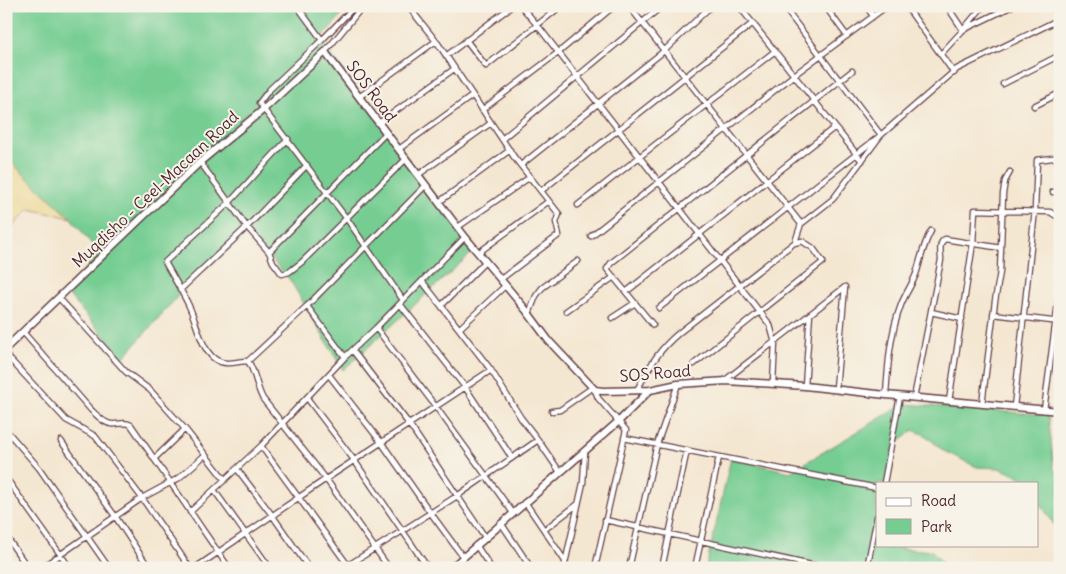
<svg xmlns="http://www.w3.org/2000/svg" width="1066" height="574" viewBox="0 0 1066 574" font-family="Delius,sans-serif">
	<rect width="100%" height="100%" fill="#f7f3e8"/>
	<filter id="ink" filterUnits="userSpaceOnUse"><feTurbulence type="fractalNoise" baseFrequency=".02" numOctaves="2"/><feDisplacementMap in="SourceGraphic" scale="10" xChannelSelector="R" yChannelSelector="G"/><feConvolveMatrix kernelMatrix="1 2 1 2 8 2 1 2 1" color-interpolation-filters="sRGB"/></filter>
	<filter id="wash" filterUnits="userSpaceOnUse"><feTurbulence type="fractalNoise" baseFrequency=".0096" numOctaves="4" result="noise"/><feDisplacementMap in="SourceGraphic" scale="20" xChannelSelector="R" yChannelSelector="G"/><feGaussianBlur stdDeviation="1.12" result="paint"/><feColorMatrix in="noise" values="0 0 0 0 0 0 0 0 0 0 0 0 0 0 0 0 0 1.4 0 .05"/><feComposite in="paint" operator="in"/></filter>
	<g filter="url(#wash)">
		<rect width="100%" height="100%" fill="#f4e7d1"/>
		<path fill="#75cd92" stroke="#60765e" d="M 6,6 L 350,6 L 320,39 L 475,250 L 343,370 L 290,280 L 248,233 L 192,280 L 123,358 L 66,292 L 99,253 L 71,218 L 22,173 L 6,156 Z
			M 904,404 L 1048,415 L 1054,469 L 1060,475 L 1060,534 L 1037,498 L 1037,483 L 1026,483 L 1023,478 L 999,468 L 977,467 L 944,451 L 925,435 L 913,430 L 894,445 L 888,483 L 877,483 L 877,545 L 893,545 L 898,548 L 932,551 L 947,568 L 706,568 L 731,458 L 790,472 Z"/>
		<path fill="#eeda9e" stroke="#9c7c64" d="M 6,156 L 22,173 L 71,218 L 29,209 L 6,234 Z"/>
	</g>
	<g filter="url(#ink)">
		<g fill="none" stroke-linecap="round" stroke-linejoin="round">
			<g stroke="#643d44" stroke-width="7">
				<path id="street" d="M 297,6 L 322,40 L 355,6
					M 408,6 L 439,45 L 514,157 L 559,214 L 556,222 L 559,235 L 501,279
					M 521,6 L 538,26 L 770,325 L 775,343 L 773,383
					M 629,6 L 801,224
					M 739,6 L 862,161
					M 783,6 L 881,135 L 833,199 L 801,224 L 795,242
					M 825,6 L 847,36
					M 866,6 L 873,16
					M 906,6 L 954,73
					M 947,6 L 963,30 L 983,6
					M 1053,6 L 1059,20
					M 322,40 L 269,90 L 259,103 L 347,219 L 403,300
					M 466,40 L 486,66 L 561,6
					M 325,52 L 363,6
					M 941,54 L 963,30 L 1012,6
					M 446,56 L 512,6
					M 1003,84 L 1060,55
					M 359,97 L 436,41
					M 1034,106 L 1060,93
					M 482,110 L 559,52 L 614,6
					M 379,123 L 454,69
					M 502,139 L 662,6
					M 399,149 L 472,96
					M 200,162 L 247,227 L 269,252 L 273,262 L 282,274 L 289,272 L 302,262 L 406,159
					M 521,165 L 664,51 L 711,6
					M 418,175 L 491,123
					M 541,191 L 753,23
					M 1053,192 L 1060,191
					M 439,202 L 510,150
					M 578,205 L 775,51
					M 458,227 L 530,177
					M 591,236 L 794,75 L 887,6
					M 269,252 L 386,133
					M 478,253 L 549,201
					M 422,281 L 491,370 L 521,418 L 538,440
					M 180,290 L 247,227 L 307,165
					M 626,292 L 835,127
					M 59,298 L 126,372 L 150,390 L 185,429 L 225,480
					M 400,304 L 465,387 L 512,458
					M 442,305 L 486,261
					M 307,306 L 345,357
					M 659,308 L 881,135 L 957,69 L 1060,19
					M 566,311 L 614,277
					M 931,312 L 962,319
					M 529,314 L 536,296 L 542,288 L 578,261
					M 993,314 L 1060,322
					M 612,318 L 635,303
					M 653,325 L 607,269 L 611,263 L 852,71
					M 376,328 L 436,407 L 513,513
					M 460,328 L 506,285
					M 23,332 L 91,410 C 97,415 103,423 111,424 C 119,425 124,421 131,425 L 229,568
					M 353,351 L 409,424 L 485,537
					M 6,355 L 66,420 L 95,436 L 142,498 L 190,568
					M 248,361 C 239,361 229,365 221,362 C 202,357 197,322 189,306 C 182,291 173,277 165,262 L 229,203 L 288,139
					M 329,375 L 381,442 L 430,512 L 463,557
					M 724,381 L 845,287 L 836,388
					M 805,386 L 810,314
					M 637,390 C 650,366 658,350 680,332 L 794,243 L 802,241 L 813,248 L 823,262 L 694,364
					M 886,395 C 888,364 890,334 901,305 C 905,294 912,285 916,274 C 921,259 923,245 931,231
					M 307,398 L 354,460 L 428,568
					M 914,398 L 941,260 C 941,253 938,243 945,239 L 1001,248
					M 949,401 L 973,243 L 975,210 L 1050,212 L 1060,218
					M 982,404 L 995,301 L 1000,272 L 1003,194 L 1005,181 L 1010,172
					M 1014,407 L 1035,210 L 1037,160 L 1060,157
					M 1044,410 L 1060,288
					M 552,411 L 560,410 L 593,387
					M 6,430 L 39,468 L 109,568
					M 624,438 L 877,488
					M 61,441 L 115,516 L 149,568
					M 261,446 L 350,568
					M 154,459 L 185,429
					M 237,469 L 272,515 L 309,568
					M 6,478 L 70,568
					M 884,483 L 900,396
					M 214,490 L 270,568
					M 525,502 L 565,561
					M 190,512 L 261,446 L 345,357 L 376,328 L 465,237
					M 605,520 L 825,568
					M 501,523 L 531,568
					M 544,530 L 578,504
					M 6,536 L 28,568
					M 476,545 L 491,568
					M 41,568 L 142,498 L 179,478 L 205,455
					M 195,568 L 326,479 L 491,370
					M 344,568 L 457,496 L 538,440 L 560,472
					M 389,568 L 326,479 L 263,399 C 256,387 256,373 248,361 L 307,306 L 426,185
					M 564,568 L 583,483 L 585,451
					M 595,568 L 626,430 L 598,398 L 595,390
					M 629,568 L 657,444 L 678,384
					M 662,568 L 687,450
					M 695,568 L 719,457
					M 867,568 L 877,517"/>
			</g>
			<g stroke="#643d44" stroke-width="9">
				<path id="secondary" d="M 6,348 L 200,162 L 264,109 L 325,52 L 465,237 L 526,310 L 549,341 L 595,390 L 603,391 L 650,390 L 678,384 L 727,381 L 805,386 L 886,395 L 1060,411
					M 451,568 L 619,421 L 650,390"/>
			</g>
			<use href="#street" stroke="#fff" stroke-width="4.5"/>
			<use href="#secondary" stroke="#fff" stroke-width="6"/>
		</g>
	</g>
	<g text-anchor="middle" stroke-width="4" stroke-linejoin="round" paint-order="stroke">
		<g font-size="16" fill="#4a1f2b" stroke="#f7f3e8">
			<text transform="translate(372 91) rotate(53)" y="6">SOS Road</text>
			<text transform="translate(155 189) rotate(-43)" y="6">Muqdisho - Ceel-Macaan Road</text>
			<text transform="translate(655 373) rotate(-5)" y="6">SOS Road</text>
		</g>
	</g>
	<rect width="1066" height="574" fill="none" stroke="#f7f3e8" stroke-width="25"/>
	<rect x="876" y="482" width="162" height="65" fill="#f7f3e8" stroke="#b29e9c"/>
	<rect x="886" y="498" width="25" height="8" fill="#ffffff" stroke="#b29e9c"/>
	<text x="921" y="506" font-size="15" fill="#4a1f2b">Road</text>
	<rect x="886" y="519" width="25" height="15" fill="#75cd92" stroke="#b29e9c"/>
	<text x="921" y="532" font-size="15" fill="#4a1f2b">Park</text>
</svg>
